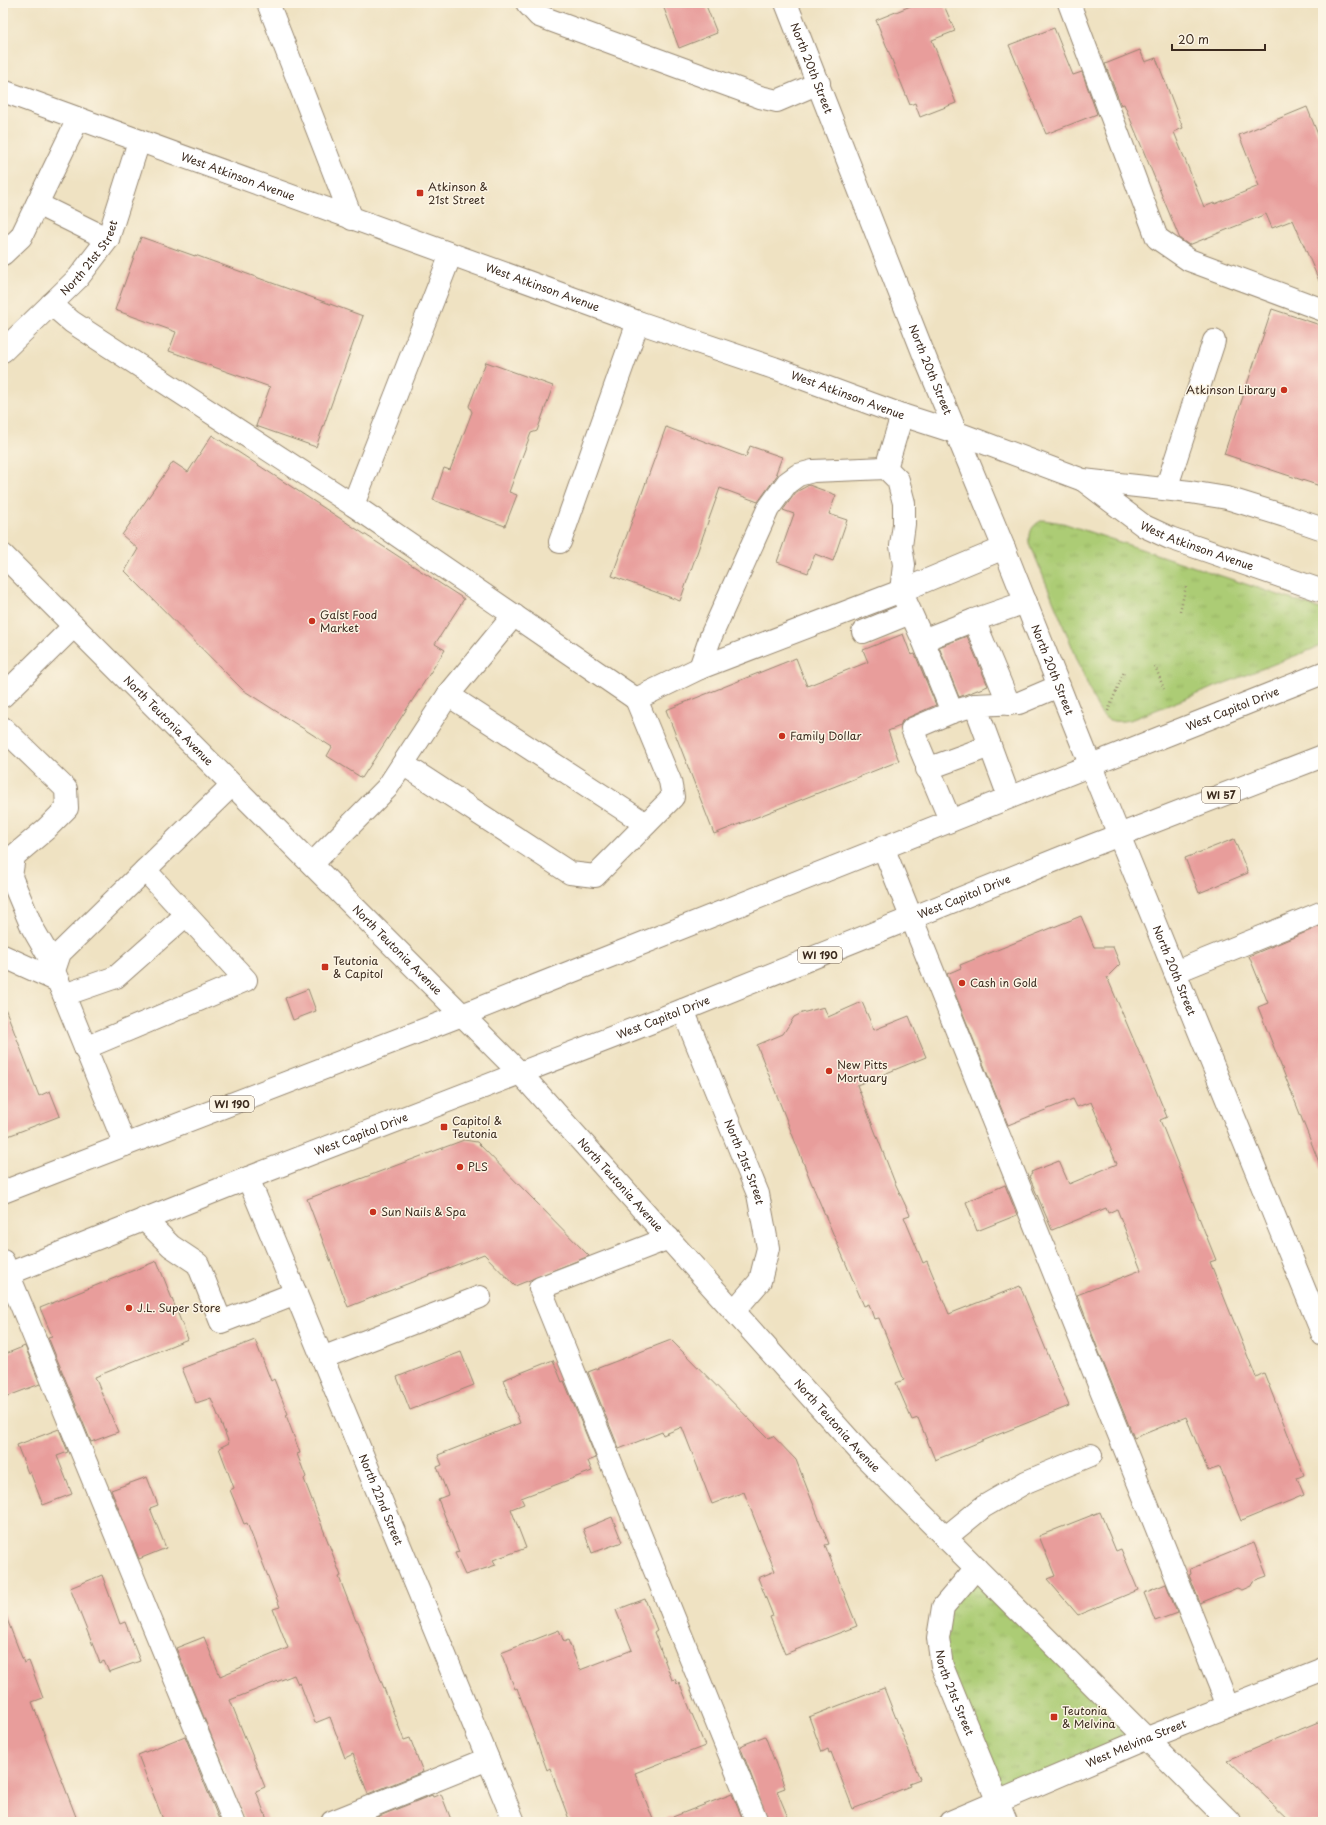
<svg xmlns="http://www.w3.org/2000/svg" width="1326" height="1825" viewBox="0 0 1326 1825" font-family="'Playpen Sans',sans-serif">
	<defs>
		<pattern id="grass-tufts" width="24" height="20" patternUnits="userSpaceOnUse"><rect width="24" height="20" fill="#accc74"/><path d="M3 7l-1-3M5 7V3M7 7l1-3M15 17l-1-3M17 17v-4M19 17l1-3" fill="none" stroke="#95af64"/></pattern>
	</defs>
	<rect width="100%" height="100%" fill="#fcf5e5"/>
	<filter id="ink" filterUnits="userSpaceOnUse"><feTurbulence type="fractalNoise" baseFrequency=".025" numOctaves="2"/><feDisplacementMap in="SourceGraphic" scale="8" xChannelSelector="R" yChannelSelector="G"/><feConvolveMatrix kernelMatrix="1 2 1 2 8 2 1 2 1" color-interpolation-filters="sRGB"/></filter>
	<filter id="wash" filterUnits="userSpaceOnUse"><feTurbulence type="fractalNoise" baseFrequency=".012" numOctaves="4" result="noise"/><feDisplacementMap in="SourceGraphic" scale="16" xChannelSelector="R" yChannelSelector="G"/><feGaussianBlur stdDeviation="0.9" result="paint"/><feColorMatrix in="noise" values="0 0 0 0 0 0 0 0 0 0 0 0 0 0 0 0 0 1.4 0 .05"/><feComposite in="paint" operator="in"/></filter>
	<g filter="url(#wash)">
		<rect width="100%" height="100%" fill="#efe2c2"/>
		<path fill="url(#grass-tufts)" stroke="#747b49" d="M 1043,520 L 1063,523 L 1323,610 L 1323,645 L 1130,720 C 1112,723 1105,722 1096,705 L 1030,544 C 1029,532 1031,525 1043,520 Z
			M 976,1568 L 1145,1739 L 998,1802 L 942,1666 L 943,1607 Z"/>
		<g id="blocks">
			<path fill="#e89d9b" d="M 662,3 L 705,3 L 717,33 L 679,48 Z
				M 918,3 L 943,3 L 955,31 L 932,40 L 956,103 L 920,117 L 915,103 L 910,105 L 876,20 Z
				M 1054,28 L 1073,75 L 1082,72 L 1097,114 L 1046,134 L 1009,45 Z
				M 1140,50 L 1145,62 L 1156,58 L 1183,128 L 1174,132 L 1204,207 L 1214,203 L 1215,204 L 1259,186 L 1239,135 L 1307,107 L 1323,147 L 1323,290 L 1293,220 L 1272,228 L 1266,214 L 1189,245 L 1180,239 L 1124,104 L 1121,105 L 1105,64 Z
				M 141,237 L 195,256 L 195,255 L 363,316 L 316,447 L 256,426 L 270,387 L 169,351 L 176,332 L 115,310 Z
				M 1272,309 L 1323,326 L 1323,487 L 1224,454 Z
				M 486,362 L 553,386 L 537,431 L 531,433 L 509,492 L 517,495 L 505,526 L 433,500 L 444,468 L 450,470 L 472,412 L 469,406 Z
				M 666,427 L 746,457 L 750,446 L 782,457 L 776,473 L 778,474 L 758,502 L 720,488 L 680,601 L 612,576 Z
				M 212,435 L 464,599 L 435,644 L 445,650 L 362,778 L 327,756 L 332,747 L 243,690 L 125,571 L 138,549 L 122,535 L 173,462 L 188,472 Z
				M 809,485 L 836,495 L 829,514 L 847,520 L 833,561 L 815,554 L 808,573 L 777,562 L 794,514 L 783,510 L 796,492 Z
				M 903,634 L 911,655 L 915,654 L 936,705 L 907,718 L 902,721 L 900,726 L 888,731 L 899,761 L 714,834 L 666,710 L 796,658 L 807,686 L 868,662 L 863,650 Z
				M 967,636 L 988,686 L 959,697 L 939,647 Z
				M 1234,839 L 1248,873 L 1199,893 L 1185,858 Z
				M 1081,916 L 1094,947 L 1113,947 L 1120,964 L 1107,977 L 1141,1057 L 1142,1057 L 1167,1117 L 1160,1120 L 1216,1260 L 1210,1262 L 1256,1377 L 1264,1373 L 1304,1475 L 1297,1478 L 1304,1495 L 1241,1521 L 1220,1467 L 1208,1471 L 1186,1417 L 1134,1438 L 1099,1352 L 1077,1295 L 1141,1270 L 1117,1209 L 1108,1213 L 1106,1208 L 1052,1230 L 1029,1176 L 1032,1174 L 1031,1172 L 1059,1161 L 1069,1184 L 1117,1164 L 1091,1102 L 1077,1107 L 1073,1099 L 1008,1125 L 947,974 L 961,968 L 960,965 Z
				M 1323,925 L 1323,1170 L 1322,1170 L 1258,1007 L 1268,1003 L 1249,956 Z
				M 308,989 L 316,1011 L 293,1020 L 285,998 Z
				M 862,1002 L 874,1030 L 909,1016 L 926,1057 L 857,1085 L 895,1183 L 910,1215 L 904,1217 L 923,1263 L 927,1261 L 949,1314 L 1020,1286 L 1069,1406 L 935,1460 L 918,1418 L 912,1420 L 896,1383 L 904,1380 L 879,1318 L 874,1319 L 869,1304 L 864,1306 L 811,1182 L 757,1045 L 783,1034 L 794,1017 L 802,1013 L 824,1007 L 828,1017 Z
				M 3,1008 L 5,1008 L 39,1096 L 50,1091 L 60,1116 L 3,1138 Z
				M 464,1140 L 477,1142 L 589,1256 L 515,1286 L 484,1254 L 348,1307 L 307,1199 Z
				M 1005,1185 L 1017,1215 L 977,1231 L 966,1202 Z
				M 157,1261 L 188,1339 L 95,1377 L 118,1432 L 91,1442 L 48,1337 L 52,1336 L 40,1308 Z
				M 255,1340 L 271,1381 L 274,1379 L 288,1414 L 286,1415 L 300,1453 L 297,1454 L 306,1477 L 304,1479 L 341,1576 L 339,1577 L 356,1621 L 358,1621 L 404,1740 L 410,1738 L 423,1772 L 368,1794 L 353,1754 L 345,1758 L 330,1717 L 315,1723 L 300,1683 L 298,1684 L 294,1675 L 230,1700 L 265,1787 L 256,1791 L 268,1822 L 246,1822 L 176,1648 L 204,1637 L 220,1676 L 288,1648 L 273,1609 L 280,1607 L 247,1523 L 244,1524 L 230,1490 L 234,1488 L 219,1448 L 229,1443 L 211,1398 L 196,1403 L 182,1368 Z
				M 671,1340 L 768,1438 L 773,1436 L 796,1460 L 829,1544 L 825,1545 L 857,1626 L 785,1654 L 770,1617 L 773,1616 L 758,1578 L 775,1571 L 744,1492 L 712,1504 L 682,1427 L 663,1435 L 662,1432 L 619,1449 L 588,1372 Z
				M 25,1346 L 40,1384 L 3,1398 L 3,1355 Z
				M 461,1352 L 474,1385 L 410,1410 L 397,1377 Z
				M 553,1360 L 562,1382 L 564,1381 L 596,1458 L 588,1461 L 592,1471 L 521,1498 L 524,1504 L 511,1509 L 526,1548 L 493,1560 L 496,1565 L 465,1575 L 455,1553 L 459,1552 L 438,1499 L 448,1495 L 437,1467 L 442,1465 L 438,1455 L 520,1423 L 503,1380 Z
				M 59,1429 L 68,1452 L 57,1456 L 72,1494 L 43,1505 L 30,1472 L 28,1473 L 17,1445 Z
				M 147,1477 L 158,1505 L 150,1508 L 166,1548 L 139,1559 L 111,1490 Z
				M 1100,1512 L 1116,1551 L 1121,1549 L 1138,1590 L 1078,1615 L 1047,1579 L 1055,1576 L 1039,1536 Z
				M 612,1517 L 622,1542 L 592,1553 L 583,1529 Z
				M 1254,1543 L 1267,1576 L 1253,1581 L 1251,1586 L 1242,1590 L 1237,1588 L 1200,1603 L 1189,1575 L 1191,1574 L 1190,1569 Z
				M 102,1575 L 120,1624 L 125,1622 L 140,1661 L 109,1672 L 104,1661 L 100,1663 L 70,1588 Z
				M 1166,1584 L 1177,1613 L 1155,1621 L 1144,1593 Z
				M 645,1599 L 657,1630 L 654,1632 L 672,1680 L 675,1679 L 677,1684 L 679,1682 L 705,1746 L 635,1773 L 654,1822 L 570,1822 L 550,1768 L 547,1770 L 517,1688 L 515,1689 L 501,1653 L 559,1630 L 564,1642 L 568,1640 L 580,1670 L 632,1650 L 616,1610 Z
				M 3,1614 L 5,1614 L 24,1663 L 29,1661 L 43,1698 L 32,1702 L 78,1822 L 3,1822 Z
				M 884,1688 L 920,1779 L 909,1783 L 910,1786 L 853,1809 L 831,1752 L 829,1753 L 828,1749 L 822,1752 L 809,1717 Z
				M 1323,1720 L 1323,1822 L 1292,1822 L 1227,1760 Z
				M 185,1736 L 220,1822 L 164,1822 L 138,1755 Z
				M 765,1736 L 785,1788 L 777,1791 L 790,1822 L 769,1822 L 740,1746 Z
				M 441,1794 L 452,1822 L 375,1822 L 377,1817 L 432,1795 L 433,1797 Z
				M 732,1794 L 744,1822 L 665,1822 L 665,1820 Z"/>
		</g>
	</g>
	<g filter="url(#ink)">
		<use href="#blocks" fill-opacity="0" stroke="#958670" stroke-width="1"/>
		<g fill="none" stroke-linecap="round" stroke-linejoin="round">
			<g stroke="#958670" stroke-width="24">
				<g id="minor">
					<path d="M 268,3 L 352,219"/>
					<path d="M 527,3 L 539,16 L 760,97 L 777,101 L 819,83"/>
					<path id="s1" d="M 786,3 L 926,360 L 1004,548 L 1090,764"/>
					<path d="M 1069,3 L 1157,238 L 1189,260 L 1323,310"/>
					<path id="s2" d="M 3,91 L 638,322 L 774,368 L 902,415 L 955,432 L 1083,480 L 1190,492 L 1227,498 L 1285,516 L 1323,529"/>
					<path d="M 37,204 L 108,239"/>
					<path d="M 3,254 L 21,237 L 78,119"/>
					<path d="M 51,304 L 72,322 L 353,505 L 636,699 L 700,668 L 901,591 L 1004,548"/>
					<path id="s3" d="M 3,351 L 78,278 L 108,239 L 139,141"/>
					<path d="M 886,468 L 902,415"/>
					<path id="s4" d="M 1083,480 L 1144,526 L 1170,538 L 1323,591"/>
					<path d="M 1166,489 L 1214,341"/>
					<path d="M 353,505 L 451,254"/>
					<path d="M 560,542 L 638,322"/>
					<path d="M 974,620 L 1009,704"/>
					<path d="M 863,632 L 910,613"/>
					<path d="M 700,668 L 711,636 L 768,509 L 787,483 L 798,475 L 813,471 L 886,468 L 898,480 L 904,503 L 904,524 L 901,546 L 904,565 L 901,591 L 923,640"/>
					<path d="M 448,695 L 646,824"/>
					<path d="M 3,696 L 74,626"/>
					<path d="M 975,705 L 952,712 L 923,640 L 974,620 L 1026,602"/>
					<path d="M 3,728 L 66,789 L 67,808 L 46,829 L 14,856 L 11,877 L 32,927 L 55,967"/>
					<path d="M 403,764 L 570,873 L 595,876 L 673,797 L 670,781 L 636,699"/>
					<path d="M 927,769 L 990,746"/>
					<path d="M 1009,797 L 975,705 L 1019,703 L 1059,686"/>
					<path d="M 950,820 L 912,729 L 952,712"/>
					<path d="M 883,847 L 1228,1706"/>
					<path d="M 312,864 L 387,788 L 448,695 L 514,615"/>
					<path d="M 3,956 L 58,981"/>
					<path d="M 1175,972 L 1323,912"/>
					<path d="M 64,995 L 116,977 L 186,915"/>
					<path id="s5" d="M 683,1010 L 758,1194 L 768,1248 L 760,1281 L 734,1311"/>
					<path d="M 85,1048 L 246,980 L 145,870"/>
					<path d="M 125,1145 L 54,971 L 60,953 L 232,785"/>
					<path id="s6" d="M 248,1178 L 514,1822"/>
					<path d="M 144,1219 L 171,1246 L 198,1264 L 221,1322 L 296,1293"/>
					<path d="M 669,1238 L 540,1288 L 757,1822"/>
					<path d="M 3,1261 L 234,1822"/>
					<path d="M 322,1358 L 480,1297"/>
					<path d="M 945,1538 L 983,1507 L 1026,1482 L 1091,1455"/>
					<path id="s7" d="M 976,1568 L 943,1607 L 938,1638 L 942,1666 L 1006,1822"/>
					<path d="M 332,1822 L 488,1759"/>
					<path id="s8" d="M 950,1822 L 1145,1739 L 1323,1669"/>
				</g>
			</g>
			<g stroke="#958670" stroke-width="24">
				<g id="major">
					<path id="s9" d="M 3,555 L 520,1073 L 863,1455 L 1230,1822"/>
					<path id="s10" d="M 1090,764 L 1323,1335"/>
					<path id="s11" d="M 3,1192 L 462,1015 L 1323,673"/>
					<path id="s12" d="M 3,1276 L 248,1178 L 683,1010 L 1078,851 L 1323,756"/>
				</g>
			</g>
			<path stroke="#958670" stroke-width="2.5" stroke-dasharray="1 3" stroke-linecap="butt" d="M 1180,611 L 1186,587
				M 1155,666 L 1164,689
				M 1108,711 L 1124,672"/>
			<use href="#minor" stroke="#fff" stroke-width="22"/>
			<use href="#major" stroke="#fff" stroke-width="22"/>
		</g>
	</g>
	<g fill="#c8321e" stroke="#fcf5e5" stroke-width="1.5">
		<rect x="416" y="189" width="8" height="8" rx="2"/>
		<circle cx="1284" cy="390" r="4"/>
		<circle cx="312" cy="621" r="4"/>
		<circle cx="782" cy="736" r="4"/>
		<rect x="321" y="963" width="8" height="8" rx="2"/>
		<circle cx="962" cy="983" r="4"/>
		<circle cx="829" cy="1071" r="4"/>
		<rect x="440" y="1123" width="8" height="8" rx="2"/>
		<circle cx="460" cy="1167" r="4"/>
		<circle cx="373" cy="1212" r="4"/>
		<circle cx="129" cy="1308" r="4"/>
		<rect x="1050" y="1713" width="8" height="8" rx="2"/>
	</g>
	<g text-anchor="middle" stroke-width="3" stroke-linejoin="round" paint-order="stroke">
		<g fill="#fcf5e5" stroke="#75675a" stroke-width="1">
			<rect x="1202" y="787" width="38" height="16" rx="3"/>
			<rect x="798" y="947" width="44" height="16" rx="3"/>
			<rect x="210" y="1096" width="44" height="16" rx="3"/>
		</g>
		<g font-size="10" font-weight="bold" fill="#3b2a1e">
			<text x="1221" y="799">WI 57</text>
			<text x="820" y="959">WI 190</text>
			<text x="232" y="1108">WI 190</text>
		</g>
		<g font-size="11" fill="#3b2a1e" stroke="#fcf5e5">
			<text dy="4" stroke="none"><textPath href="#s1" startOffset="70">North 20th Street</textPath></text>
			<text dy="4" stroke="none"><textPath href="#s2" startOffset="250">West Atkinson Avenue</textPath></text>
			<text dy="4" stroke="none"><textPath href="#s3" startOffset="128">North 21st Street</textPath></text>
			<text dy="4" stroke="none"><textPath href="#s2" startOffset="574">West Atkinson Avenue</textPath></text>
			<text dy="4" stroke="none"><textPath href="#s1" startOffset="394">North 20th Street</textPath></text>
			<text dy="4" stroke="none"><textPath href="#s2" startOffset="898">West Atkinson Avenue</textPath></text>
			<text dy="4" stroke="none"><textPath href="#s4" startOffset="133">West Atkinson Avenue</textPath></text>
			<text dy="4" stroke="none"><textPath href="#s1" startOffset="718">North 20th Street</textPath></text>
			<text dy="4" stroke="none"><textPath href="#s11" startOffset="1321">West Capitol Drive</textPath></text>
			<text dy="4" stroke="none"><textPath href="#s9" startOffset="234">North Teutonia Avenue</textPath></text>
			<text dy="4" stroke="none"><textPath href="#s12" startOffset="1033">West Capitol Drive</textPath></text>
			<text dy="4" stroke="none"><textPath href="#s9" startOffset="558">North Teutonia Avenue</textPath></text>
			<text dy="4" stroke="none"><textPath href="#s10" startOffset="223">North 20th Street</textPath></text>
			<text dy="4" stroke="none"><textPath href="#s12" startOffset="709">West Capitol Drive</textPath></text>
			<text dy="4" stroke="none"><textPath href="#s12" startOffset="385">West Capitol Drive</textPath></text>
			<text dy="4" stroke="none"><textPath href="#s5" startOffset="164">North 21st Street</textPath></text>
			<text dy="4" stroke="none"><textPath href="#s9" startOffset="882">North Teutonia Avenue</textPath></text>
			<text dy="4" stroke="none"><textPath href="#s9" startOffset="1206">North Teutonia Avenue</textPath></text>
			<text dy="4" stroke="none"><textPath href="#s6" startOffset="348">North 22nd Street</textPath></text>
			<text dy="4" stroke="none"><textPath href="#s7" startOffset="140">North 21st Street</textPath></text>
			<text dy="4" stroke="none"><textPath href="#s8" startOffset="202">West Melvina Street</textPath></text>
		</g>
		<g font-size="11" fill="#3b2a1e" stroke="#fcf5e5" text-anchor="start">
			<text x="428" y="191">Atkinson &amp;<tspan x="428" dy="13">21st Street</tspan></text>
			<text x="1276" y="394" text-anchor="end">Atkinson Library</text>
			<text x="320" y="619">Galst Food<tspan x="320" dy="13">Market</tspan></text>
			<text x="790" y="740">Family Dollar</text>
			<text x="333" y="965">Teutonia<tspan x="333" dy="13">&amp; Capitol</tspan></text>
			<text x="970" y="987">Cash in Gold</text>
			<text x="837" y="1069">New Pitts<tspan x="837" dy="13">Mortuary</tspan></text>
			<text x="452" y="1125">Capitol &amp;<tspan x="452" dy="13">Teutonia</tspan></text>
			<text x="468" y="1171">PLS</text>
			<text x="381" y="1216">Sun Nails &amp; Spa</text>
			<text x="137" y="1312">J.L. Super Store</text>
			<text x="1062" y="1715">Teutonia<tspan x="1062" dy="13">&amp; Melvina</tspan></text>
		</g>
	</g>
	<rect width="1326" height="1825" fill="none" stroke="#fcf5e5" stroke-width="16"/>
	<path d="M1172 44v6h93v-6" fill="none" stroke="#3b2a1e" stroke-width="2"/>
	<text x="1178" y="44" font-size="12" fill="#3b2a1e" stroke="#fcf5e5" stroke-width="3" paint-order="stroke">20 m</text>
</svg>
